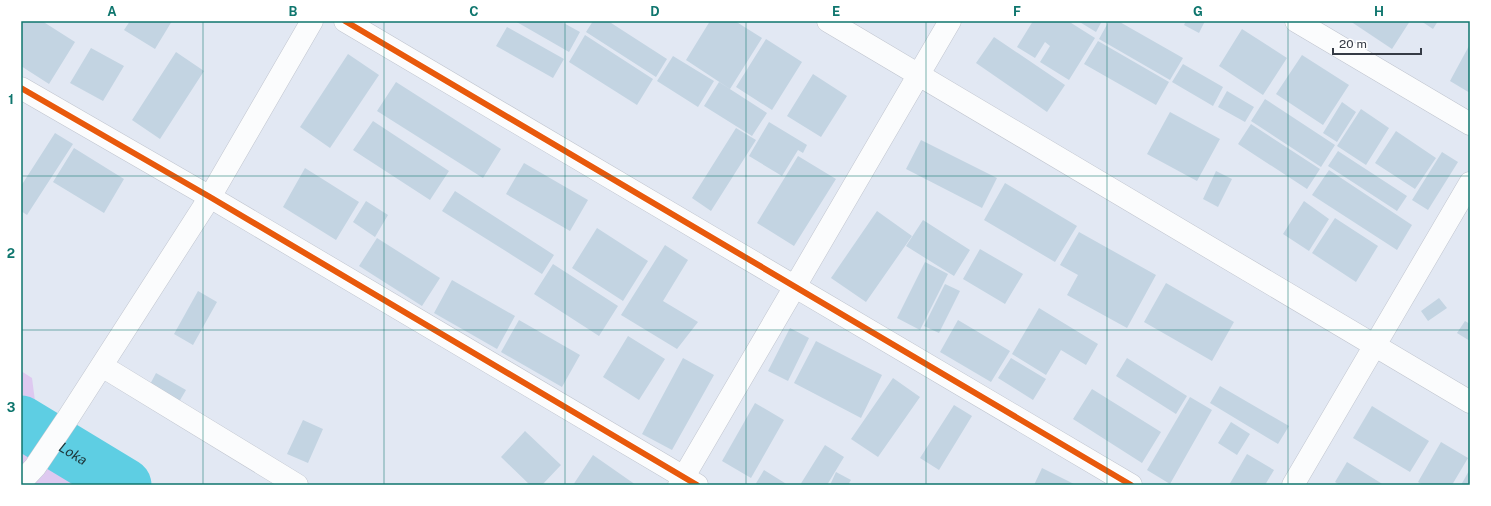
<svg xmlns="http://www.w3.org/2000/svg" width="1491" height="506" viewBox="0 0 1491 506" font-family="'Public Sans',sans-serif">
	<rect width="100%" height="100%" fill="#e2e8f3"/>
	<path fill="#dec9f0" d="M 21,371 L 32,378 L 38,424 L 140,485 L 21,485 Z"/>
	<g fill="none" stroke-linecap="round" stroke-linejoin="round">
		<path stroke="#5ecee3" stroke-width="53" id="s1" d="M 21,422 L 125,485"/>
	</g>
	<path fill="#c3d4e2" d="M 21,21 L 42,21 L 75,42 L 49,84 L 21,66 Z
		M 130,21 L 172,21 L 155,49 L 124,30 Z
		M 515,21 L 560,21 L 580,32 L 569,52 Z
		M 593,21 L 608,21 L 667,59 L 656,77 L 586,32 Z
		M 710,21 L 735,21 L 762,38 L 730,89 L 686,60 Z
		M 1033,21 L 1068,21 L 1095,38 L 1069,80 L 1040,62 L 1050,46 L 1045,42 L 1035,58 L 1017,47 Z
		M 1078,21 L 1102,21 L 1096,32 Z
		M 1109,21 L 1118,21 L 1183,58 L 1170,80 L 1099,39 Z
		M 1186,21 L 1205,21 L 1199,33 L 1184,25 Z
		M 1350,21 L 1410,21 L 1392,49 Z
		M 1421,21 L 1438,21 L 1433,29 Z
		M 507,27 L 564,59 L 553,78 L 496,46 Z
		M 1242,29 L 1287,58 L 1263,95 L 1219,66 Z
		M 585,35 L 653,79 L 637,105 L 569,62 Z
		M 994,37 L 1065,85 L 1047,112 L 976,63 Z
		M 766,39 L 802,62 L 772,110 L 736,87 Z
		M 1098,41 L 1169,82 L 1156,105 L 1084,64 Z
		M 1470,44 L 1470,93 L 1450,81 Z
		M 91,48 L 124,66 L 103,101 L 70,83 Z
		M 176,52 L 204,71 L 160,139 L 132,120 Z
		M 348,54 L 379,75 L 330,148 L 300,127 Z
		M 1302,55 L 1349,85 L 1323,125 L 1276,94 Z
		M 673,56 L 714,81 L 698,107 L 657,81 Z
		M 1183,64 L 1223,87 L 1213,106 L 1172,82 Z
		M 813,74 L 847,96 L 821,137 L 787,116 Z
		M 396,82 L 501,149 L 483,178 L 377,111 Z
		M 719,82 L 767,113 L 752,136 L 704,106 Z
		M 1227,91 L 1254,107 L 1245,122 L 1218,107 Z
		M 1265,99 L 1335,145 L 1321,167 L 1251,121 Z
		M 1342,102 L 1356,112 L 1337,142 L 1323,133 Z
		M 1361,109 L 1389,128 L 1366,165 L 1337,146 Z
		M 1170,112 L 1220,139 L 1197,181 L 1147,154 Z
		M 373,121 L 449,171 L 430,200 L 353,150 Z
		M 769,122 L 807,145 L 803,153 L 798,150 L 782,176 L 749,156 Z
		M 1251,124 L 1320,169 L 1307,189 L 1238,144 Z
		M 736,128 L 756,140 L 711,211 L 692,198 Z
		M 1396,131 L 1436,158 L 1415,189 L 1375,163 Z
		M 55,133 L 73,144 L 27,215 L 21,211 L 21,186 Z
		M 921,140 L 997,178 L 982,208 L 906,169 Z
		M 74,148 L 124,179 L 104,213 L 53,182 Z
		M 1338,151 L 1407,196 L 1397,211 L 1328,166 Z
		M 1442,152 L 1458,162 L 1428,210 L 1412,200 Z
		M 798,156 L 836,179 L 794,246 L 757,223 Z
		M 524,163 L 588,200 L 570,231 L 506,194 Z
		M 305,168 L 359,202 L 336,240 L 283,207 Z
		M 1329,170 L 1412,225 L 1397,250 L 1312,195 Z
		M 1216,171 L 1232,179 L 1218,207 L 1203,199 Z
		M 1005,183 L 1077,226 L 1055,262 L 984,220 Z
		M 455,191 L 554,255 L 542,274 L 442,211 Z
		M 366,201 L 388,215 L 375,237 L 353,222 Z
		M 1304,201 L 1329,219 L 1309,251 L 1283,234 Z
		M 877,211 L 912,236 L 866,302 L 831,278 Z
		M 1335,218 L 1378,246 L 1356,282 L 1312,253 Z
		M 923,220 L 970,250 L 954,276 L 906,246 Z
		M 597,228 L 648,261 L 623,301 L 572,268 Z
		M 1079,232 L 1156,275 L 1127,328 L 1067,295 L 1078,275 L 1060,265 Z
		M 377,238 L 440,278 L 422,306 L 359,266 Z
		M 665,245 L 688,260 L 663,301 L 698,322 L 677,349 L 621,315 Z
		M 980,249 L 1023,274 L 1005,304 L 963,279 Z
		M 925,262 L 948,274 L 920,330 L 897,318 Z
		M 553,264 L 618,306 L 599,336 L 534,294 Z
		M 452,280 L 515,316 L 497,349 L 434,313 Z
		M 1166,283 L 1234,322 L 1212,361 L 1144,322 Z
		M 945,284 L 960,291 L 939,333 L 924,326 Z
		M 198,291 L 217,302 L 193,345 L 174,334 Z
		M 1439,298 L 1447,308 L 1428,321 L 1421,311 Z
		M 1039,308 L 1098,344 L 1086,365 L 1061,350 L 1046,375 L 1012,354 Z
		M 519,320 L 580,355 L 562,387 L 501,352 Z
		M 958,320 L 1010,351 L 991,382 L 940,352 Z
		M 1465,321 L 1470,324 L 1470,341 L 1457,333 Z
		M 790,328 L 809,338 L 788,381 L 768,371 Z
		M 628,336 L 665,359 L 639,400 L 603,377 Z
		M 816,341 L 882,375 L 861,418 L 794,383 Z
		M 683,358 L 714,375 L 672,450 L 642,434 Z
		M 1011,358 L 1046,379 L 1033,400 L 998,378 Z
		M 1127,358 L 1187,396 L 1176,414 L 1116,376 Z
		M 156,373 L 186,390 L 176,407 L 147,390 Z
		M 893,378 L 920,397 L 878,457 L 851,439 Z
		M 1220,386 L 1289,426 L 1278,444 L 1210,403 Z
		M 1092,389 L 1161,432 L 1142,463 L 1073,419 Z
		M 1190,397 L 1212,410 L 1170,484 L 1147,470 Z
		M 755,403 L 784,420 L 751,478 L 722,461 Z
		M 954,405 L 972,416 L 939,470 L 920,458 Z
		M 1372,406 L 1429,441 L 1410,472 L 1353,438 Z
		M 303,420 L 323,429 L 308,463 L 287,454 Z
		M 1231,422 L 1250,434 L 1237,455 L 1218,443 Z
		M 525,431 L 561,465 L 542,485 L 530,485 L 501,457 Z
		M 1441,442 L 1468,458 L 1452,485 L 1423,485 L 1418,482 Z
		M 825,445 L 844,457 L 827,485 L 800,485 Z
		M 1247,454 L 1274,470 L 1265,485 L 1229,485 Z
		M 593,455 L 636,485 L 573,485 Z
		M 1347,462 L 1384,485 L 1340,485 L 1335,482 Z
		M 1042,468 L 1076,485 L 1034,485 Z
		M 1470,469 L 1470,485 L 1461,485 Z
		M 764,470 L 788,485 L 755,485 Z
		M 836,472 L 851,480 L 848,485 L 830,485 Z"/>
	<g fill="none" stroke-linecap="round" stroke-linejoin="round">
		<g stroke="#c0c5cf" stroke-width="23">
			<path id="minor" d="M 345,21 L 1131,485
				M 828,21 L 1470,402
				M 1296,21 L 1470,124
				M 21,88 L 210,197 L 697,485
				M 102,366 L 297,485
				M 679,485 L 950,21
				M 1293,485 L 1470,183"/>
		</g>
		<g stroke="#c0c5cf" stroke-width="23">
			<path id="tertiary" d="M 21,482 L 35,467 L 68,418 L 210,197 L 312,21"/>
		</g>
		<use href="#minor" stroke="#fbfcfd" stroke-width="22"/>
		<use href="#tertiary" stroke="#fbfcfd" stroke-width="22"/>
		<g stroke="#fff" stroke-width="8">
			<path id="cycleway" d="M 345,21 L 1131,485
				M 21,88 L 210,197 L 697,485"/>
		</g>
		<use href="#cycleway" stroke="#e8590c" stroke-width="6"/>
	</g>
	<path fill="none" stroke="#0f766e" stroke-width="1" stroke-opacity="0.55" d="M 203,21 L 203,485M 384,21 L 384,485M 565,21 L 565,485M 746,21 L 746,485M 926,21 L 926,485M 1107,21 L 1107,485M 1288,21 L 1288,485M 21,176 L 1470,176M 21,330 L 1470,330"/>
	<g text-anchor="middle" stroke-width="3" stroke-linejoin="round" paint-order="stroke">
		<g font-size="14" font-style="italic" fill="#1d3539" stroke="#fff">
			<text dy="5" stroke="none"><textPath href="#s1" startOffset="61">Loka</textPath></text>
		</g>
	</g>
	<rect width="1491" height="506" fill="none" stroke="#ffffff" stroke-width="44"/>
	<path d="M1333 48v6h88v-6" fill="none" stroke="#353b45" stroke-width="2"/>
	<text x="1339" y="48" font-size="12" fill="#353b45" stroke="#ffffff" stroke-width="3" paint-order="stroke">20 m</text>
	<rect x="22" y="22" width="1447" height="462" fill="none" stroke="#0f766e" stroke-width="1.5"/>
	<g font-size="13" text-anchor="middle" font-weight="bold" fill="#0f766e">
		<text x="112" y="16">A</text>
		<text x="293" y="16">B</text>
		<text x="474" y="16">C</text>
		<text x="655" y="16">D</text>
		<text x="836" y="16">E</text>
		<text x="1017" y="16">F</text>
		<text x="1198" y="16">G</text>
		<text x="1379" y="16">H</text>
		<text x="11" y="104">1</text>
		<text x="11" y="258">2</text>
		<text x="11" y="412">3</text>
	</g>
</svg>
